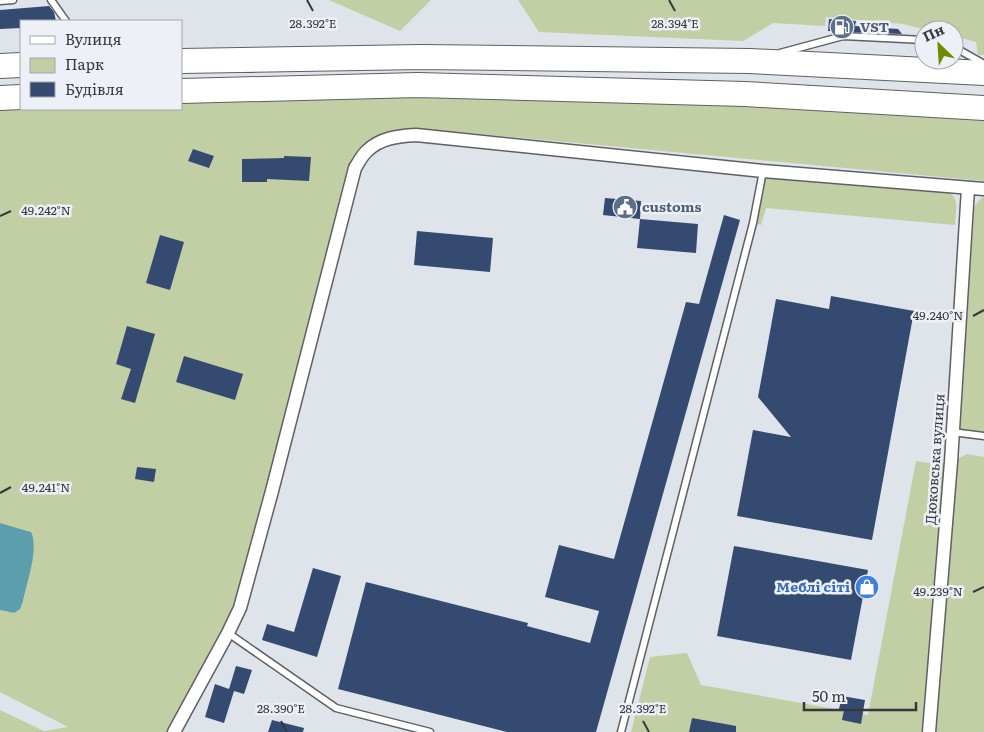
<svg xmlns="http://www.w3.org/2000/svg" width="984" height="732" viewBox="0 0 984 732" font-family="Literata,serif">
	<rect width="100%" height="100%" fill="#dfe3ea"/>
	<path fill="#c2cea3" d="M 329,0 L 431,0 L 400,31 Z
		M 518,0 L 984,0 L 984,55 L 978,55 L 976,42 L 954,36 L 954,30 L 927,30 L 903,24 L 826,17 L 825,26 L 773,23 L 743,41 L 539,32 Z
		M 418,95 L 748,104 L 984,120 L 984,181 L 427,129 L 416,135 L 384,140 L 355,168 L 240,608 L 174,732 L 0,732 L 0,710 L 44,731 L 68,727 L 0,692 L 0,610 L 14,613 L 31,532 L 0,523 L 0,106 L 21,109 L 181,109 L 181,100 Z
		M 763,171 L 942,185 C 961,200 956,203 955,225 L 766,208 L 761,225 L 753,223 Z
		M 984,197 L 984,436 L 958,433 L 973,209 L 980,199 Z
		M 967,454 L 984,457 L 984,732 L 631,732 L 650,657 L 687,653 L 701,685 L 868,715 L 916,461 C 940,465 945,465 967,454 Z"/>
	<path fill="#5c9eac" d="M 0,523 L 31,532 C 39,549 27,582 23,601 L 20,609 L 14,613 L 0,610 Z"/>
	<path fill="#354a71" d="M 49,6 L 54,12 L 56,21 L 21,21 L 21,28 L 0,29 L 0,10 Z
		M 829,19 L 856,21 L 855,26 L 898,29 L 902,34 L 828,31 Z
		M 193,149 L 214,156 L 209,168 L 188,161 Z
		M 284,156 L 311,157 L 309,181 L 267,179 L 267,182 L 242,182 L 242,159 L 284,158 Z
		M 605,198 L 641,201 L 640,219 L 603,215 Z
		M 724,215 L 740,220 L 596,732 L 507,732 L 338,689 L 366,582 L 528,623 L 527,626 L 590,643 L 599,611 L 545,597 L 559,545 L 614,559 L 686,302 L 699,304 Z
		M 640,219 L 698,224 L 696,253 L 637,248 Z
		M 417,231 L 493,238 L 490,272 L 414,265 Z
		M 160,235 L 184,242 L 170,290 L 146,283 Z
		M 831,296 L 914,311 L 872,540 L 737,516 L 753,430 L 791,437 L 758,397 L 776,299 L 829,309 Z
		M 127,326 L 155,334 L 135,403 L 121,399 L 131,369 L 116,364 Z
		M 184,356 L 243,374 L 235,400 L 176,382 Z
		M 137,467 L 156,469 L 154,482 L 135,479 Z
		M 734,546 L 868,570 L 851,660 L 717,636 Z
		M 313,568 L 341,576 L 317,657 L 262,640 L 267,624 L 294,632 Z
		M 236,666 L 252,670 L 244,694 L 234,691 L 224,723 L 205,717 L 215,684 L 229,689 Z
		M 842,696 L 865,700 L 861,724 L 842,720 L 844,710 L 839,709 Z
		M 692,718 L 736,726 L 736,732 L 689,732 Z
		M 272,720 L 304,728 L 303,732 L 268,732 Z"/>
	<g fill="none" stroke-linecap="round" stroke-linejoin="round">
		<g stroke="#5d6065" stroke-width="9">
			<path id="lane" d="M 51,0 L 66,21
				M 0,1 L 13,0
				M 954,47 L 984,64
				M 780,53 L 843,36 L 924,40
				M 952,432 L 984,436
				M 228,633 L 336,708 L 430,732
				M 621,732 L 753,223 L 763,171"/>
		</g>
		<g stroke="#5d6065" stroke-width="15">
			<path id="street" d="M 174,732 L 228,633 L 240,608 L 272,491 L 355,168 C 359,162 362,155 367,151 C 380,138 398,136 416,135 L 763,171 L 984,189
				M 929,732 L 951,462 L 968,188"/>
		</g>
		<g stroke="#5d6065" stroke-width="26">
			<path id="highway" d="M 181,61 L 421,57 L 750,61 L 984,73
				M 0,66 L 21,65
				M 181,91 L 418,85 L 745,94 L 984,108
				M 0,98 L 21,97"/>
		</g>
		<use href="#lane" stroke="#fff" stroke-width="6"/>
		<use href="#street" stroke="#fff" stroke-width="12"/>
		<use href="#highway" stroke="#fff" stroke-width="24"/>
	</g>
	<path fill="none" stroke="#37383b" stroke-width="2" d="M 307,0 L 313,11M 669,0 L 675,11M 0,216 L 11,211M 973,316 L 984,310M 0,493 L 11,487M 973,592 L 984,587M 281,721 L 287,732M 643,721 L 649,732"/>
	<defs>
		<g id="fuel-disc" transform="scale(1.25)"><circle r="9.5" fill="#5c6f8a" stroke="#edf0f7"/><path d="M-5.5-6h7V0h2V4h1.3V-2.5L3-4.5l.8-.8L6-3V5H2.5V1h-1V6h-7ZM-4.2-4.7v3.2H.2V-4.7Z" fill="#fff"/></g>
		<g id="civic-disc" transform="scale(1.25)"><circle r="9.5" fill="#5c6f8a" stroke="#edf0f7"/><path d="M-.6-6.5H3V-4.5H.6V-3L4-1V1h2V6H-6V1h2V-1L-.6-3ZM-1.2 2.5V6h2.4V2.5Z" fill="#fff"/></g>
		<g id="shop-disc" transform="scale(1.25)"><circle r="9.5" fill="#3f7fe0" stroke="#edf0f7"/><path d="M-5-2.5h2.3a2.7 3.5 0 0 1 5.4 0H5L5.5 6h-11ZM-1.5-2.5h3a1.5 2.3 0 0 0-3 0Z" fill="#fff"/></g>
	</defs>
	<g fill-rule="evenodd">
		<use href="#fuel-disc" x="842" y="27"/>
		<use href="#civic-disc" x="625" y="207"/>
		<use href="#shop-disc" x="867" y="587"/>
	</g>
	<g text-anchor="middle" stroke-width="5" stroke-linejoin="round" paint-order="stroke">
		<g font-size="14" font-weight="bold" fill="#4e5e75" stroke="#edf0f7" text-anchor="start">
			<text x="860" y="32">VST</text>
			<text x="642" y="212">customs</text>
		</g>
		<g font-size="14" fill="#37383b" stroke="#edf0f7">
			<text transform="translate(935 459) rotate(-86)" y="5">Дюковська вулиця</text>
		</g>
		<g font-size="14" font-weight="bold" fill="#366cbe" stroke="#edf0f7" text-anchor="end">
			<text x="850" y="592">Меблі сіті</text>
		</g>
	</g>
	<g font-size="12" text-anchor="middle" fill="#37383b" stroke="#edf0f7" stroke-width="5" stroke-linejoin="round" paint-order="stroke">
		<text x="313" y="28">28.392°E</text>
		<text x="675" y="28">28.394°E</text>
		<text x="46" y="215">49.242°N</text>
		<text x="938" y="320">49.240°N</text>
		<text x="46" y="492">49.241°N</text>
		<text x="938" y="596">49.239°N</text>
		<text x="281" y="713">28.390°E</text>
		<text x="643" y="713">28.392°E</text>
	</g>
	<rect x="20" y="20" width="162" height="90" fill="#edf0f7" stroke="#a4a6ac"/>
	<rect x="30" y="36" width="25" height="8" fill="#ffffff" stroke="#a4a6ac"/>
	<text x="65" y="45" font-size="15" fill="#37383b">Вулиця</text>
	<rect x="30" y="58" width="25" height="15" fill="#c2cea3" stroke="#a4a6ac"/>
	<text x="65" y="70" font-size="15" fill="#37383b">Парк</text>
	<rect x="30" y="82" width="25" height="15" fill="#354a71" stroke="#a4a6ac"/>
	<text x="65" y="95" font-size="15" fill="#37383b">Будівля</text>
	<g transform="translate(939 45) rotate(335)"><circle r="24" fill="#edf0f7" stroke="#a4a6ac"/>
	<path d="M0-4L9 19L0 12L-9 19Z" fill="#718a00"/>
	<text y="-8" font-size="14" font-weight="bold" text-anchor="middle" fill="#37383b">Пн</text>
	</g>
	<path d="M804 702v8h112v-8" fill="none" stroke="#37383b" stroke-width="2.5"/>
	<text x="812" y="702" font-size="15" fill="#37383b" stroke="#edf0f7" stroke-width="4" paint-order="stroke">50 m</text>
</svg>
